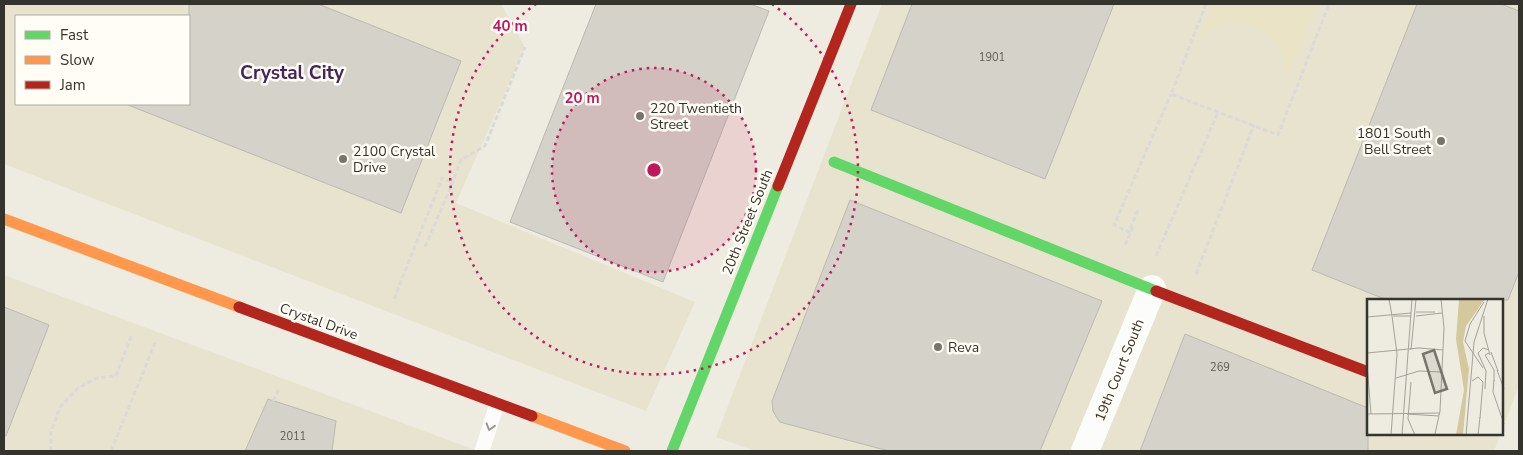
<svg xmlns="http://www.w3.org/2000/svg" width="1523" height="455" viewBox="0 0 1523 455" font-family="'Nunito Sans',sans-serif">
	<rect width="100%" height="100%" fill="#eeece1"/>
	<path fill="#e8e3cf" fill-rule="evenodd" d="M 4,4 L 501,4 L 525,47 L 456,203 L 695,302 L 646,411 L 4,164 ZM 16,16 L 189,16 L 189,104 L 16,104 Z
		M 882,4 L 1519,4 L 1519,385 L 1502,431 L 1502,300 L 1368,300 L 1368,434 L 1501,434 L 1494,451 L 755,451 L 716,437 Z
		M 4,275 L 478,451 L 4,451 Z"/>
	<path fill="#eae3c6" d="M 1213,4 L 1316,4 L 1287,76 C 1286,66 1284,56 1278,46 C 1268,30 1243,20 1224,23 C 1213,25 1205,33 1198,40 Z"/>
	<path fill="#d4d2c9" stroke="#bbb9b1" d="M 189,4 L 318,4 L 461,61 L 401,213 L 128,105 L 129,104 L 189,104 Z
		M 596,4 L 750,4 L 769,11 L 663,282 L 510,222 Z
		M 912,4 L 1114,4 L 1045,179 L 871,110 Z
		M 1417,4 L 1501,4 L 1519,11 L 1519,272 L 1508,300 L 1387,300 L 1312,270 Z
		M 850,200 L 1102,301 L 1040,451 L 889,451 L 787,424 L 780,422 L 777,418 L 773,411 L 772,401 Z
		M 4,307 L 49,325 L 6,436 L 4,435 Z
		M 1185,334 L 1368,408 L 1368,451 L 1140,451 Z
		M 268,399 L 336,421 L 332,451 L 245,451 Z"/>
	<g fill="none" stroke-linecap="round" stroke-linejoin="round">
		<path stroke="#dbdad7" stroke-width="3" stroke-dasharray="5 2.5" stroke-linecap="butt" d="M 1206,4 L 1171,94 L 1278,135 L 1329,4
			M 1138,210 L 1129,232 L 1114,225 L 1171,94
			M 1125,245 L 1134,225
			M 425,247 L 450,189 L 461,160 L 485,146 L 525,47
			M 1156,256 L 1218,112
			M 1196,274 L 1254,125
			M 394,299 L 442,178 L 453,183
			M 273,401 L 279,389
			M 51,451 L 51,431 L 60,407 L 78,388 L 97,378 L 116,376 L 132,334
			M 111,451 L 155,343"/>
		<path stroke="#fcfcfa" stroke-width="15" d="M 482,451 L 497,404"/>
		<path stroke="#fcfcfa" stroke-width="28" d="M 1085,451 L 1152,289"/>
		<path stroke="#63d668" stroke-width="11" d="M 834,162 L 1156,291
			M 672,451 L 778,186"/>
		<path stroke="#ff974d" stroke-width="11" d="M 4,219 L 239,307
			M 532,416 L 625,451"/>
		<path stroke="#b3261e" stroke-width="11" d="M 778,186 L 851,4
			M 1156,291 L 1368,372
			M 239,307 L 532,416"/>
	</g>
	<defs><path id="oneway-chevron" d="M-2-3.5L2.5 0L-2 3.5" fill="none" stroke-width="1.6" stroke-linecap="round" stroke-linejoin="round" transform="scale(1.25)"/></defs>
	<use stroke="#989893" href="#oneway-chevron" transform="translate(490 427) rotate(107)"/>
	<circle cx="654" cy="170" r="102" fill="#c2185b" fill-opacity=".12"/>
	<g fill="none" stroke="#c2185b" stroke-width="2.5" stroke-dasharray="2.5 5">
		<circle cx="654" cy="170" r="102"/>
		<path d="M772 4A204 204 0 1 1 536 4"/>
	</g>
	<g fill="#76746b" stroke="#fffdf5" stroke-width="2">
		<circle cx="640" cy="116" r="5"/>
		<circle cx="1441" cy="141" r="5"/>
		<circle cx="343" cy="159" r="5"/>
		<circle cx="938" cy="347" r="5"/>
	</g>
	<g text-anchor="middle" stroke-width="5" stroke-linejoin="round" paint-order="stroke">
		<g font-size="11" fill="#5e5d55">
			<text x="992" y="61">1901</text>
			<text x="1220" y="371">269</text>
			<text x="293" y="440">2011</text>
		</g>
		<g font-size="14" fill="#35342c" stroke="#fffdf5" text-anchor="start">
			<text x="650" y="113">220 Twentieth<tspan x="650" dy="16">Street</tspan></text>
			<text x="1431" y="138" text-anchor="end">1801 South<tspan x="1431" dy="16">Bell Street</tspan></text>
			<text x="353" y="156">2100 Crystal<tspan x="353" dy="16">Drive</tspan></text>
			<text x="948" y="352">Reva</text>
		</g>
		<g font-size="14" fill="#35342c" stroke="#fffdf5">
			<text transform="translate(747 222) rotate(-68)" y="5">20th Street South</text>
			<text transform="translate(319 321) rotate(20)" y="5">Crystal Drive</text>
			<text transform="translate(1119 370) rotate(-68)" y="5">19th Court South</text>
		</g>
		<g font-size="19" font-weight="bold" fill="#46245b" stroke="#fffdf5">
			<text x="292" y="79">Crystal City</text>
		</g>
	</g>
	<g transform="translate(1367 299)">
		<rect width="136" height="136" fill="#eeece1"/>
		<path d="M 92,0 L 118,0 L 99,27 L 96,43 L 102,70 L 96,136 L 89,136 L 97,91 L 89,40 Z" fill="#d4c99d"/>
		<path fill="none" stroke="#a4a299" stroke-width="1" d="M 22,0 L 25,17M 49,13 L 68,13M 26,17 L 44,17M 49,17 L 75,14M 117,17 L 117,34 L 123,56M 0,18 L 44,14M 44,51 L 49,0M 124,53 L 131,72M 0,54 L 52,49 L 76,51M 122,54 L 118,56 L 127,71 L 127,82M 0,65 L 4,115M 116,69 L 98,42 L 103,25 L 117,3M 130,71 L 137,90M 29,79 L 52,72 L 75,73M 127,81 L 126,93 L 137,125M 105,82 L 111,78 L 116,83 L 113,119M 44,83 L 41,120 L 48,136M 118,90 L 119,72 L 111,54 L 116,49 L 122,51M 0,115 L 73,114M 40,115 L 72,117M 68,135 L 73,112 L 77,29 L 74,0M 24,136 L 30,55 L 25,17M 35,136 L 45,0M 99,136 L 107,43 L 121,0M 111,136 L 113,118"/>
		<path fill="#76746b" fill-opacity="0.15" stroke="#76746b" stroke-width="2.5" d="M 67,51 L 80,90 L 68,94 L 56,55 Z"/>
		<rect width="136" height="136" fill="none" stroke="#35342c" stroke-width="2.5"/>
	</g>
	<circle cx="654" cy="170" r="8" fill="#c2185b" stroke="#fffdf5" stroke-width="2.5"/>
	<g font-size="15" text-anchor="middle" font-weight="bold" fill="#c2185b" stroke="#fffdf5" stroke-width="5" stroke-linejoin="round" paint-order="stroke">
		<text x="510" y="31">40 m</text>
		<text x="582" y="103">20 m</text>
	</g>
	<rect width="1523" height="455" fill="none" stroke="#35342c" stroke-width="10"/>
	<rect x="15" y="15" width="175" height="90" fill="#fffdf5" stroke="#aeada5"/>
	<rect x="25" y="31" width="25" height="8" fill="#63d668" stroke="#aeada5"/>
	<text x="60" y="40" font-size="15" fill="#35342c">Fast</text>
	<rect x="25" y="56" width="25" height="8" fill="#ff974d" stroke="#aeada5"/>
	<text x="60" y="65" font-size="15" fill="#35342c">Slow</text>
	<rect x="25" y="81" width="25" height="8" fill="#b3261e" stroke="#aeada5"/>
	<text x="60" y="90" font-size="15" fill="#35342c">Jam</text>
</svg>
